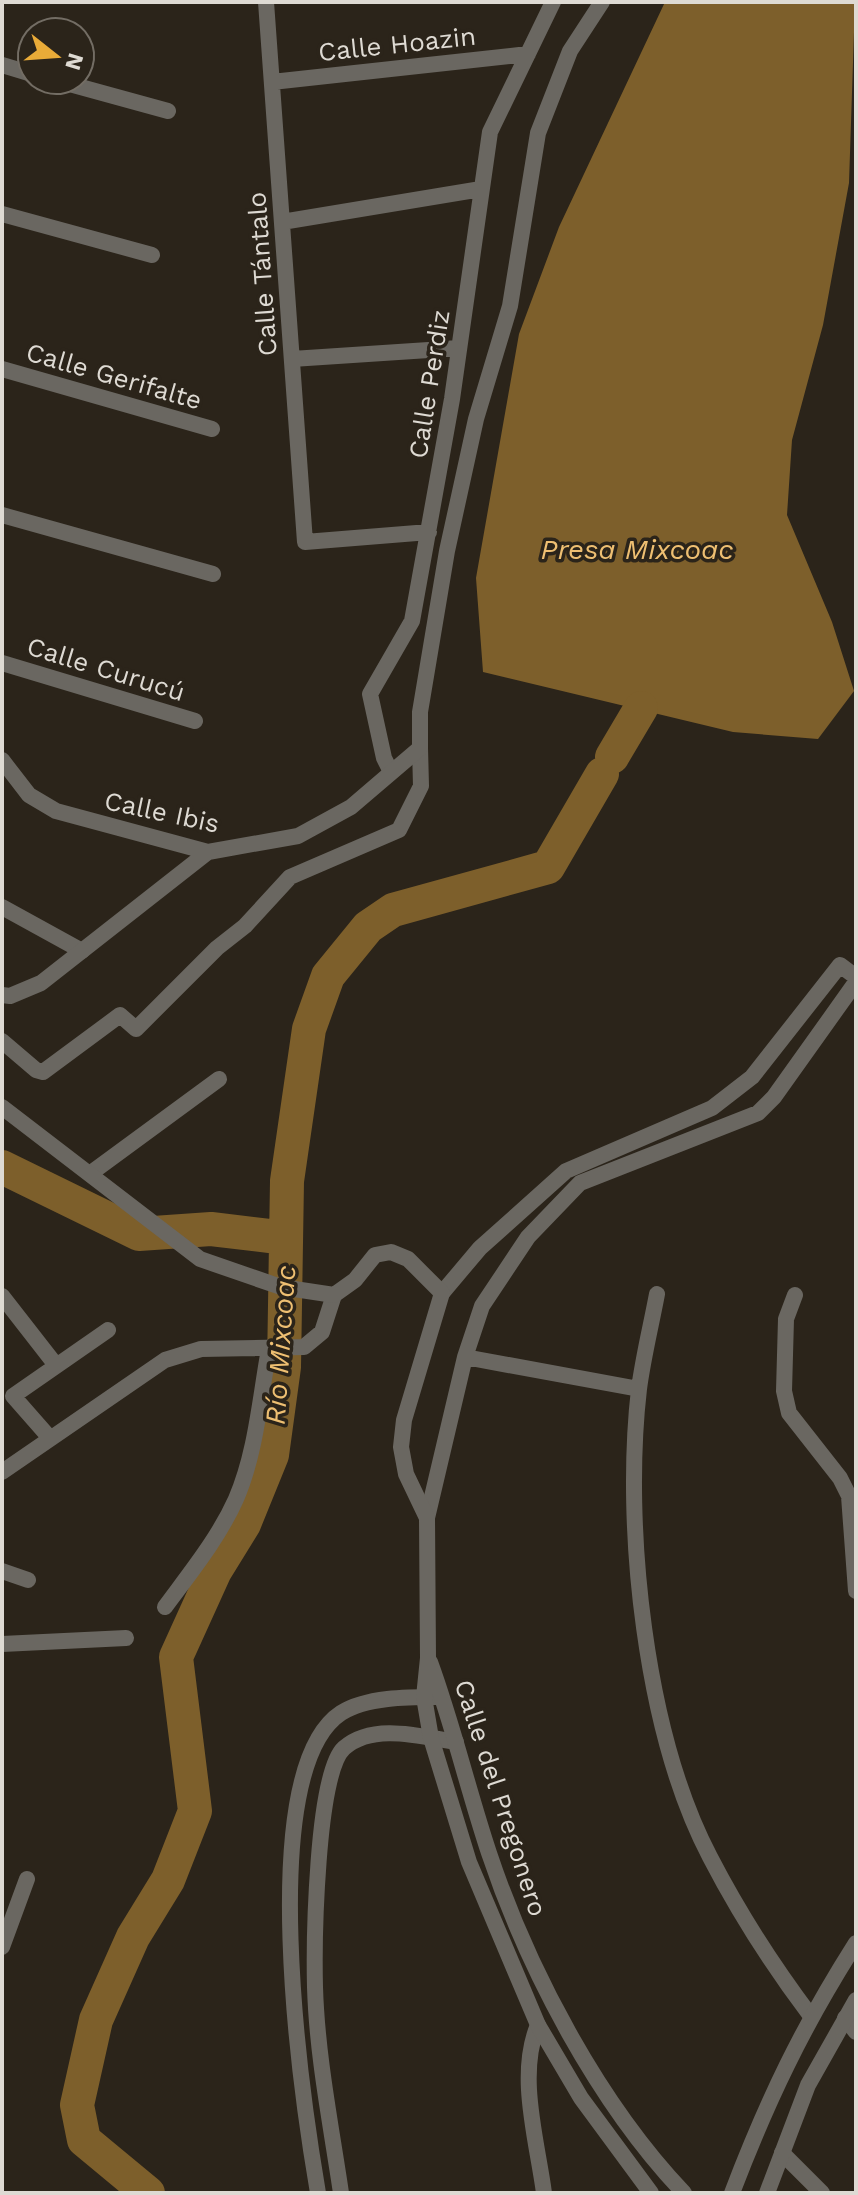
<svg xmlns="http://www.w3.org/2000/svg" width="858" height="2195" viewBox="0 0 858 2195" font-family="'Work Sans',sans-serif">
	<rect width="100%" height="100%" fill="#2b241a"/>
	<path fill="#7d5f2b" d="M 665,2 L 855,2 L 849,183 L 823,325 L 792,440 L 787,515 L 832,622 L 854,691 L 818,739 L 733,732 L 483,672 L 476,578 L 519,334 L 559,227 Z"/>
	<g fill="none" stroke-linecap="round" stroke-linejoin="round">
		<path stroke="#7d5f2b" stroke-width="34" d="M 612,757 L 641,708
			M 2,1167 L 139,1234 L 211,1229 L 286,1238
			M 148,2193 L 84,2140 L 77,2105 L 96,2020 L 133,1937 L 168,1880 L 195,1811 L 176,1657 L 215,1571 L 244,1524 L 272,1455 L 284,1367 L 287,1181 L 309,1029 L 328,976 L 368,927 L 393,910 L 548,867 L 602,774"/>
		<path stroke="#6a6761" stroke-width="16" d="M 266,2 L 305,542 L 429,532
			M 2,65 L 32,74
			M 55,80 L 168,111
			M 272,82 L 528,54
			M 2,214 L 152,255
			M 282,222 L 481,189
			M 292,359 L 459,348
			M 2,369 L 212,429
			M 2,515 L 213,574
			M 2,663 L 195,721
			M 391,772 L 384,758 L 370,694 L 412,621 L 452,399 L 490,132 L 553,2
			M 2,907 L 82,951
			M 2,1041 L 36,1070 L 43,1072 L 120,1015 L 136,1029 L 217,948 L 245,926 L 290,877 L 399,830 L 421,786 L 420,748
			M 91,1173 L 219,1079
			M 442,1293 L 480,1248 L 566,1171 L 712,1108 L 752,1077 L 840,965 L 856,977
			M 657,1294 C 651,1326 643,1358 639,1389 C 623,1527 645,1733 710,1857 C 738,1911 773,1966 810,2015
			M 795,1295 L 786,1319 L 784,1391 L 789,1413 L 840,1478 L 849,1496 L 856,1591
			M 2,1296 L 55,1364
			M 465,1357 L 639,1389
			M 49,1437 L 13,1396 L 108,1330
			M 2,1472 L 165,1360 L 201,1349 L 304,1347 L 322,1332 L 334,1295
			M 427,1518 L 465,1357 L 482,1306 L 528,1237 L 580,1183 L 758,1113 L 774,1097 L 856,982
			M 2,1571 L 28,1580
			M 165,1607 C 190,1573 218,1539 236,1499 C 256,1453 260,1398 269,1349
			M 2,1644 L 126,1638
			M 2,1947 L 27,1879
			M 845,2018 L 856,2032
			M 538,2025 C 517,2075 537,2140 544,2193
			M 782,2153 L 822,2193
			M 318,2193 C 302,2099 253,1771 341,1713 C 366,1697 408,1697 437,1697
			M 341,2193 C 331,2125 317,2056 315,1987 C 314,1945 316,1773 344,1748 C 373,1722 423,1737 456,1742"/>
		<path stroke="#6a6761" stroke-width="16" d="M 2,760 L 29,795 L 56,811 L 208,852 L 298,836 L 351,807 L 420,748 L 420,712 L 447,551 L 476,419 L 510,306 L 538,133 L 570,51 L 602,2
			M 2,995 L 10,996 L 41,983 L 208,852
			M 2,1107 L 200,1259 L 281,1287 L 334,1295 L 355,1280 L 375,1255 L 391,1252 L 408,1259 L 442,1293 L 404,1420 L 401,1447 L 406,1474 L 427,1518 L 428,1658 L 424,1697 L 431,1738 L 469,1862 L 538,2025 L 581,2098 L 651,2193
			M 430,1662 C 453,1725 468,1790 489,1853 C 528,1970 599,2104 684,2193
			M 732,2193 C 768,2099 802,2028 856,1943
			M 767,2193 L 808,2085 L 856,2000"/>
	</g>
	<g text-anchor="middle" stroke-width="7" stroke-linejoin="round" paint-order="stroke">
		<g font-size="26" fill="#dedad3" stroke="#2b241a">
			<text transform="translate(397 44) rotate(-6)" y="9">Calle Hoazin</text>
			<text transform="translate(262 274) rotate(-94)" y="9">Calle Tántalo</text>
			<text transform="translate(114 376) rotate(16)" y="9">Calle Gerifalte</text>
			<text transform="translate(429 384) rotate(-81)" y="9">Calle Perdiz</text>
			<text transform="translate(106 669) rotate(17)" y="9">Calle Curucú</text>
			<text transform="translate(162 812) rotate(12)" y="9">Calle Ibis</text>
			<text transform="translate(501 1798) rotate(72)" y="9">Calle del Pregonero</text>
		</g>
		<g font-size="28" font-style="italic" fill="#eebf72" stroke="#2b241a">
			<text x="637" y="559">Presa Mixcoac</text>
			<text transform="translate(280 1345) rotate(-86)" y="10">Río Mixcoac</text>
		</g>
	</g>
	<rect width="858" height="2195" fill="none" stroke="#dedad3" stroke-width="8"/>
	<g transform="translate(56 56) rotate(107)"><circle r="38" fill="#2b241a" stroke="#736d64" stroke-width="2"/>
	<path d="M0-6L14 30L0 20L-14 30Z" fill="#e9ab38"/>
	<text y="-12" font-size="22" font-weight="bold" text-anchor="middle" fill="#dedad3">N</text>
	</g>
</svg>
